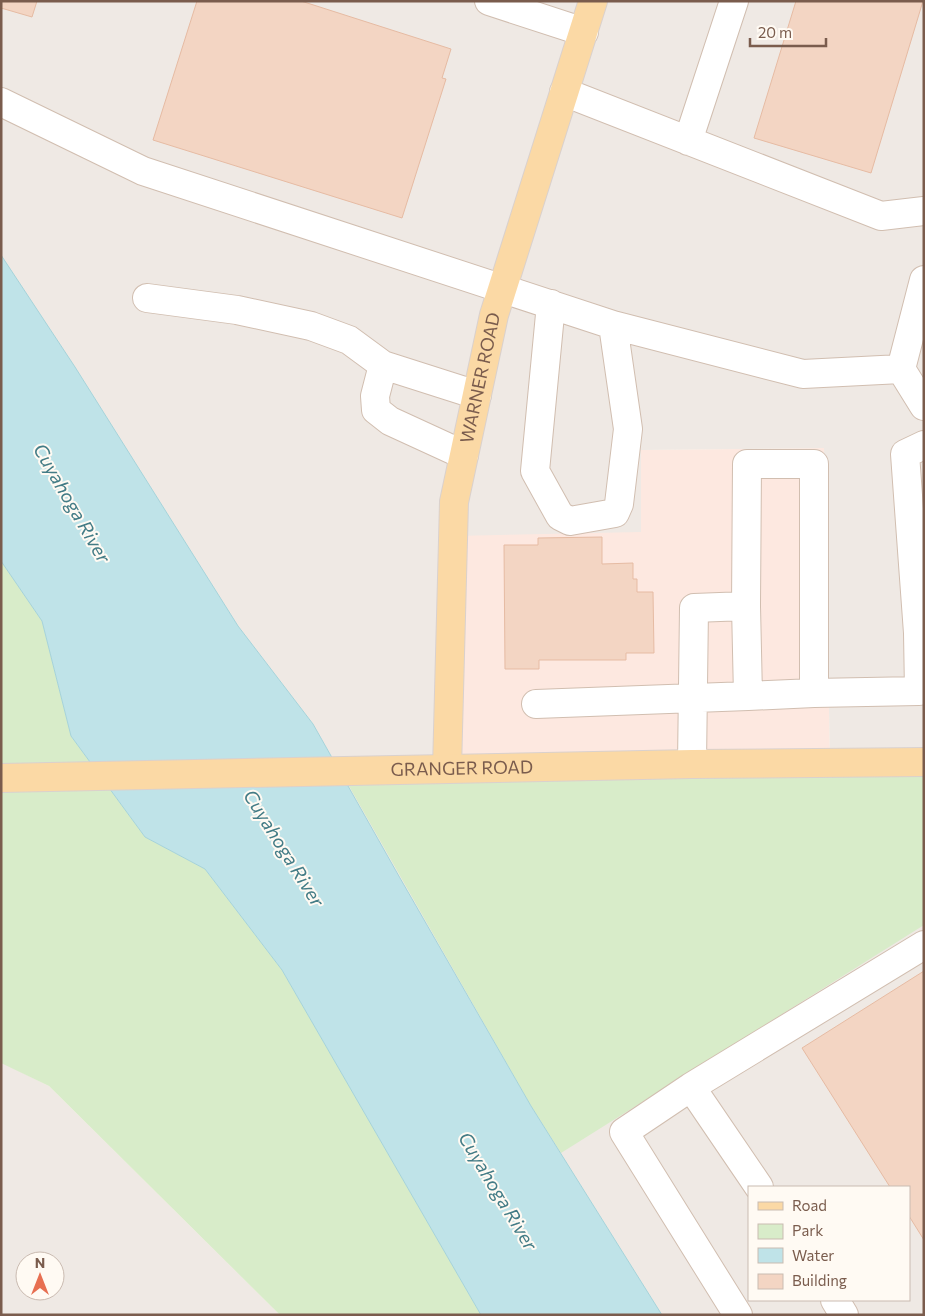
<svg xmlns="http://www.w3.org/2000/svg" width="925" height="1316" viewBox="0 0 925 1316" font-family="Commissioner,sans-serif">
	<rect width="100%" height="100%" fill="#fdf6ec"/>
	<path fill="#fde8e0" d="M 824,448 L 830,762 L 447,769 L 453,536 L 641,450 Z"/>
	<path fill="#efe9e4" fill-rule="evenodd" d="M 1,1 L 924,1 L 924,1315 L 662,1315 L 531,1106 L 400,878 L 313,724 L 238,626 L 75,367 L 1,255 ZM 824,448 L 830,762 L 447,769 L 453,536 L 641,532 L 641,450 ZM 749,1187 L 909,1187 L 909,1300 L 749,1300 Z
		M 1,1062 L 49,1086 L 280,1315 L 1,1315 ZM 25,1261 L 55,1261 L 55,1291 L 25,1291 Z"/>
	<path fill="#d8ecc9" d="M 1,561 L 42,621 L 71,736 L 145,837 L 205,869 L 282,970 L 481,1315 L 280,1315 L 49,1086 L 1,1063 Z
		M 924,762 L 924,925 L 561,1153 L 531,1106 L 341,772 Z"/>
	<path fill="#bfe3e8" stroke="#a5d3da" d="M 1,255 L 75,367 L 238,626 L 313,724 L 400,878 L 531,1106 L 662,1315 L 481,1315 L 282,970 L 205,869 L 145,837 L 71,736 L 42,621 L 1,561 Z"/>
	<path fill="#f3d5c3" stroke="#e6bba3" d="M 1,1 L 37,1 L 32,17 L 1,8 Z
		M 197,1 L 301,1 L 451,49 L 442,78 L 446,79 L 402,218 L 153,140 Z
		M 796,1 L 923,1 L 871,173 L 754,138 Z
		M 602,537 L 602,564 L 633,563 L 633,579 L 637,579 L 637,592 L 653,592 L 654,653 L 626,653 L 626,660 L 539,660 L 539,669 L 505,669 L 504,545 L 538,545 L 538,538 Z
		M 924,971 L 924,1240 L 909,1216 L 909,1187 L 890,1187 L 802,1048 Z"/>
	<g fill="none" stroke-linecap="round" stroke-linejoin="round">
		<g stroke="#d1beb0" stroke-width="30">
			<path id="minor" d="M 489,1 L 584,32
				M 564,92 L 881,216 L 924,211
				M 1,102 L 143,171 L 613,325 L 803,374 L 901,369 L 924,406
				M 688,141 L 734,1
				M 147,298 L 237,310 L 311,326 L 349,340 L 383,365 L 477,395
				M 551,304 L 535,471 L 560,516 L 570,521 L 615,513 L 619,504 L 628,429 L 613,325
				M 383,365 L 375,396 L 376,410 L 390,421 L 464,455
				M 901,369 L 924,280
				M 746,606 L 747,464 L 814,464 L 814,693 L 748,696
				M 918,633 L 905,454 L 924,445
				M 814,693 L 919,691 L 918,633 L 924,632
				M 536,704 L 748,696 L 746,606 L 694,608 L 692,764
				M 691,1087 L 924,945
				M 835,1300 L 844,1315
				M 738,1315 L 624,1132 L 691,1087 L 759,1187"/>
		</g>
		<g stroke="#dad1cd" stroke-width="30">
			<g id="major">
				<path id="s1" d="M 447,769 L 454,502 L 494,315 L 593,1"/>
				<path id="s2" d="M 1,778 L 692,764 L 924,762"/>
			</g>
		</g>
		<use href="#minor" stroke="#fff" stroke-width="28"/>
		<use href="#major" stroke="#fbd9a5" stroke-width="28"/>
	</g>
	<g text-anchor="middle" stroke-width="4" stroke-linejoin="round" paint-order="stroke">
		<g font-size="18" fill="#7a5c4d" stroke="#fffaf3">
			<text dy="6" stroke="none"><textPath href="#s1" startOffset="394">WARNER ROAD</textPath></text>
			<text dy="6" stroke="none"><textPath href="#s2" startOffset="461">GRANGER ROAD</textPath></text>
		</g>
		<g font-size="19" font-style="italic" fill="#437c86" stroke="#fffaf3">
			<text transform="translate(72 503) rotate(60)" y="7">Cuyahoga River</text>
			<text transform="translate(284 848) rotate(58)" y="7">Cuyahoga River</text>
			<text transform="translate(498 1191) rotate(59)" y="7">Cuyahoga River</text>
		</g>
	</g>
	<rect width="925" height="1316" fill="none" stroke="#7a5c4d" stroke-width="5"/>
	<rect x="748" y="1186" width="162" height="115" fill="#fffaf3" stroke="#cabbb1"/>
	<rect x="758" y="1202" width="25" height="8" fill="#fbd9a5" stroke="#cabbb1"/>
	<text x="792" y="1211" font-size="15" fill="#7a5c4d">Road</text>
	<rect x="758" y="1224" width="25" height="15" fill="#d8ecc9" stroke="#cabbb1"/>
	<text x="792" y="1236" font-size="15" fill="#7a5c4d">Park</text>
	<rect x="758" y="1248" width="25" height="15" fill="#bfe3e8" stroke="#cabbb1"/>
	<text x="792" y="1261" font-size="15" fill="#7a5c4d">Water</text>
	<rect x="758" y="1274" width="25" height="15" fill="#f3d5c3" stroke="#cabbb1"/>
	<text x="792" y="1286" font-size="15" fill="#7a5c4d">Building</text>
	<g transform="translate(40 1276)"><circle r="24" fill="#fffaf3" stroke="#cabbb1"/>
	<path d="M0-4L9 19L0 12L-9 19Z" fill="#e76f51"/>
	<text y="-8" font-size="14" font-weight="bold" text-anchor="middle" fill="#7a5c4d">N</text>
	</g>
	<path d="M750 38v8h76v-8" fill="none" stroke="#7a5c4d" stroke-width="2.5"/>
	<text x="758" y="38" font-size="15" fill="#7a5c4d" stroke="#fffaf3" stroke-width="4" paint-order="stroke">20 m</text>
</svg>
